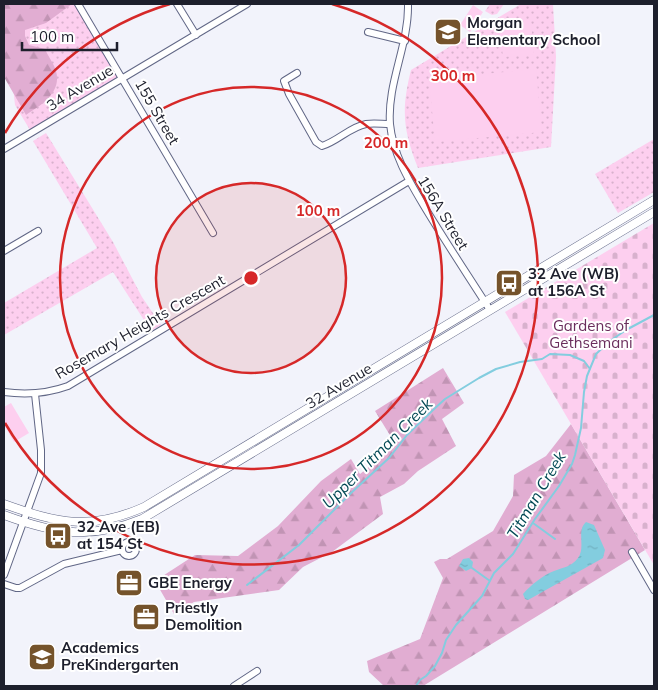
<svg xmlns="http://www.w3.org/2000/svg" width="658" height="690" viewBox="0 0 658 690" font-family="Mulish,sans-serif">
	<defs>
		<pattern id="grass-dots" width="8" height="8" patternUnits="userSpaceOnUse" patternTransform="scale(1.25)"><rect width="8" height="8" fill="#fdcfef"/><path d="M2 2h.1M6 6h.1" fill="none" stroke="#d8b1cd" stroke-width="1.8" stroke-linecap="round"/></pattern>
		<pattern id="forest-firs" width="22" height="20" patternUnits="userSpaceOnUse" patternTransform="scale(1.25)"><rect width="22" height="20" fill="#e1add2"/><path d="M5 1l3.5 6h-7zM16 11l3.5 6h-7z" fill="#c194b4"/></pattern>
		<pattern id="cemetery-stones" width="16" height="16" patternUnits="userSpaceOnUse" patternTransform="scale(1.25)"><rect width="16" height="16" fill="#fdcfef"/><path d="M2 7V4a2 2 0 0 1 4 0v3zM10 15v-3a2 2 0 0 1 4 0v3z" fill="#d8b1cd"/></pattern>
		<pattern id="water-ripples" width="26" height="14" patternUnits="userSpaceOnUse" patternTransform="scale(1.25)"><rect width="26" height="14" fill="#83cddf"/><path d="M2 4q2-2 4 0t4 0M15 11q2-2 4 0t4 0" fill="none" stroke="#71b0c0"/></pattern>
	</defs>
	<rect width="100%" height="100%" fill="#f2f3fb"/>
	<path fill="url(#grass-dots)" d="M 4,4 L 75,4 L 119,76 L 30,130 L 15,105 Z
		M 490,4 L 504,4 L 497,14 L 492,15 L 485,11 Z
		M 521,4 L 553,4 L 556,57 L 551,147 L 418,168 C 403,130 401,110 411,70 Z
		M 46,133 L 113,242 L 142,297 L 161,325 L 151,331 L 113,272 L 4,335 L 4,303 L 97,248 L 33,141 Z
		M 654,139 L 654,192 L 618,213 L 595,174 Z"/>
	<path fill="url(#forest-firs)" d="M 4,4 L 72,4 L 46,23 L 25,30 L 25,36 L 29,45 L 45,49 C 48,56 54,64 56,71 C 62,93 41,105 26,115 L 4,77 Z
		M 443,368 L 464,403 L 442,419 L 456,446 L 418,471 L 404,484 L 380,497 L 383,514 L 332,552 L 303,567 L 279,590 L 194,602 L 174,614 L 155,581 L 195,555 L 238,556 L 278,526 L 321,481 L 351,459 L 360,474 L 396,445 L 375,411 Z
		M 571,424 L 645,550 L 423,686 L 384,686 L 369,672 L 367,661 L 420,639 L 443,578 L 434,562 L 440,559 L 447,559 L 493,531 L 513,496 L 514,475 L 546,456 Z"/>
	<path fill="url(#cemetery-stones)" d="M 654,223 L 654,565 L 505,312 Z"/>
	<path fill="#fdcfef" d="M 473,5 L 483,12 L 470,32 L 460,25 Z
		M 531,21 L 534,54 L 503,57 L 499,24 Z
		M 536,69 L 542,132 L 435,142 L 429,79 Z
		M 11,403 L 29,433 L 14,442 L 4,425 L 4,407 Z"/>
	<path fill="url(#water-ripples)" d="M 586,522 L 594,525 L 605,550 L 603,558 L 528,600 L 525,599 L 523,594 C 531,585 543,575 554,571 C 564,567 571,567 578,558 C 586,547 576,531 586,522 Z
		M 469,558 L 473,562 L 472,568 L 466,571 L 459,566 L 463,559 Z"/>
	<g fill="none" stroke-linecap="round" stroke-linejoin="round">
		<path stroke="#83cddf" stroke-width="2" d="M 533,523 L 555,539
			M 472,568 L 490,581
			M 247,585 L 299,545 L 351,493 L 389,458 L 407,435 L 433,410 L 445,399 L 479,378 L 496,369 L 520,362 L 542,359 L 550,354 L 570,355 L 584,361 L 590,369
			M 416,686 L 420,680 L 426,676 L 435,666 L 442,653 L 446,640 L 456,625 L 482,596 L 494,573 L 513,554 L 535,519 L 559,486 L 572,464 L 575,455 L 581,428 L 584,392 L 587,376 L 596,354 L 610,341 L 626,330 L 654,315"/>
		<g stroke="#616786" stroke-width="8">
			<path id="minor" d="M 78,4 L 213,233
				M 177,4 L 196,35
				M 408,4 C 409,45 387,83 390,124 C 393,156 411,184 427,211 C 447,244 469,277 490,310
				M 368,32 L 405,41
				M 297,73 L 284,81 L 289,94 L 316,142 L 322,146 C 338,141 350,127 366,124 C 373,123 382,124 390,124
				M 4,149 L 247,4
				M 4,251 L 38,231
				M 4,392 C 26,395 46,394 68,386 L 409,181
				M122 549a7 7 0 1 1 14 0a7 7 0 1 1-14 0Z
				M 632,552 L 654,590
				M 4,575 L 41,473 L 41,450 L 35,394
				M 4,584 L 16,588 L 20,588 L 64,564 L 122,550
				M 234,686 L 257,671"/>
		</g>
		<g stroke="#616786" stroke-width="9">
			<path id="major" d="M 4,504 C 57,523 90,531 144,507 L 654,200
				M 4,515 C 55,534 91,540 142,519 L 654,212"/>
		</g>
		<use href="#minor" stroke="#fff" stroke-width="6"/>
		<use href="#major" stroke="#fff" stroke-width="8"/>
	</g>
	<circle cx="251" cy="278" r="95" fill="#d62828" fill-opacity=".12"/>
	<g fill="none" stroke="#d62828" stroke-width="2.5">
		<circle cx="251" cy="278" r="95"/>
		<circle cx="251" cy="278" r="191"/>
		<path d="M5 133A286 286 0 0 1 170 4M332 4A286 286 0 1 1 5 423"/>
	</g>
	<defs>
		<g id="school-square" transform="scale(1.4375)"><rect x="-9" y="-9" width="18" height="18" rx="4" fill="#75532b" stroke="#fff"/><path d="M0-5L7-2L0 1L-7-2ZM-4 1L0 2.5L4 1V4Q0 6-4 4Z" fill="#fff"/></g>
		<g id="bus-square" transform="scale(1.4375)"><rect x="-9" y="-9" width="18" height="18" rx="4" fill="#75532b" stroke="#fff"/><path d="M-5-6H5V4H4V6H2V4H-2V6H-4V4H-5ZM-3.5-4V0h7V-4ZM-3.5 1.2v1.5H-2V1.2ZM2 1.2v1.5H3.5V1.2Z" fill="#fff"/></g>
		<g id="office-square" transform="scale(1.4375)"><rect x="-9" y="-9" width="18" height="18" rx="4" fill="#75532b" stroke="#fff"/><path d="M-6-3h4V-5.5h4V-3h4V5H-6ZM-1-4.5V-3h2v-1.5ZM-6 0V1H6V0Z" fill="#fff"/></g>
	</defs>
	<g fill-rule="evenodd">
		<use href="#school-square" x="448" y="32"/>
		<use href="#bus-square" x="509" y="283"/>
		<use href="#bus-square" x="58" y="536"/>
		<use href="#office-square" x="129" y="583"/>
		<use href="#office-square" x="146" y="617"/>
		<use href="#school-square" x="42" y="657"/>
	</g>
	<g text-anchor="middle" stroke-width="4" stroke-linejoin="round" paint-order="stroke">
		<g font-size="15" font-weight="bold" fill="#1d1f2c" stroke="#fff" text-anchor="start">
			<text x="467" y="28">Morgan<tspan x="467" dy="17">Elementary School</tspan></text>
			<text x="528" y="279">32 Ave (WB)<tspan x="528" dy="17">at 156A St</tspan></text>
			<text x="77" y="532">32 Ave (EB)<tspan x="77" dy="17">at 154 St</tspan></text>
			<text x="148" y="588">GBE Energy</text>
			<text x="165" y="613">Priestly<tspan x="165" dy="17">Demolition</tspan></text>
			<text x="61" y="653">Academics<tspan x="61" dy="17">PreKindergarten</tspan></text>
		</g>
		<g font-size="15" fill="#1d1f2c" stroke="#fff">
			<text transform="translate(80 88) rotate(-31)" y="5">34 Avenue</text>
			<text transform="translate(157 112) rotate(60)" y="5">155 Street</text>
			<text transform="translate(443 213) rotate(59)" y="5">156A Street</text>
			<text transform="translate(140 327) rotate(-30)" y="5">Rosemary Heights Crescent</text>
			<text transform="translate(339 386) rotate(-31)" y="5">32 Avenue</text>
		</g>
		<g font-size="15" fill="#6a2d5c" stroke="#fff">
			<text x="591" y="331">Gardens of<tspan x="591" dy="17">Gethsemani</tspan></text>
		</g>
		<g font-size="16" font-style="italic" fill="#034955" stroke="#fff">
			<text transform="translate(377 453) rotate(-45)" y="6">Upper Titman Creek</text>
			<text transform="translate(536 495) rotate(-59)" y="6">Titman Creek</text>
		</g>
	</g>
	<circle cx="251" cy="278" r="8" fill="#d62828" stroke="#fff" stroke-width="2.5"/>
	<g font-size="15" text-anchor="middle" font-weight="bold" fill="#d62828" stroke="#fff" stroke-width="4" stroke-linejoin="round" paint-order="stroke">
		<text x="453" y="81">300 m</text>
		<text x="386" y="148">200 m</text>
		<text x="318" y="216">100 m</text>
	</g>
	<rect width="658" height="690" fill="none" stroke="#1d1f2c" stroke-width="10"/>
	<path d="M22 42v8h95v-8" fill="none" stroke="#1d1f2c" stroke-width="2.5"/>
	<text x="30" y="42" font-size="15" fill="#1d1f2c" stroke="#ffffff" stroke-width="4" paint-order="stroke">100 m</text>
</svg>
